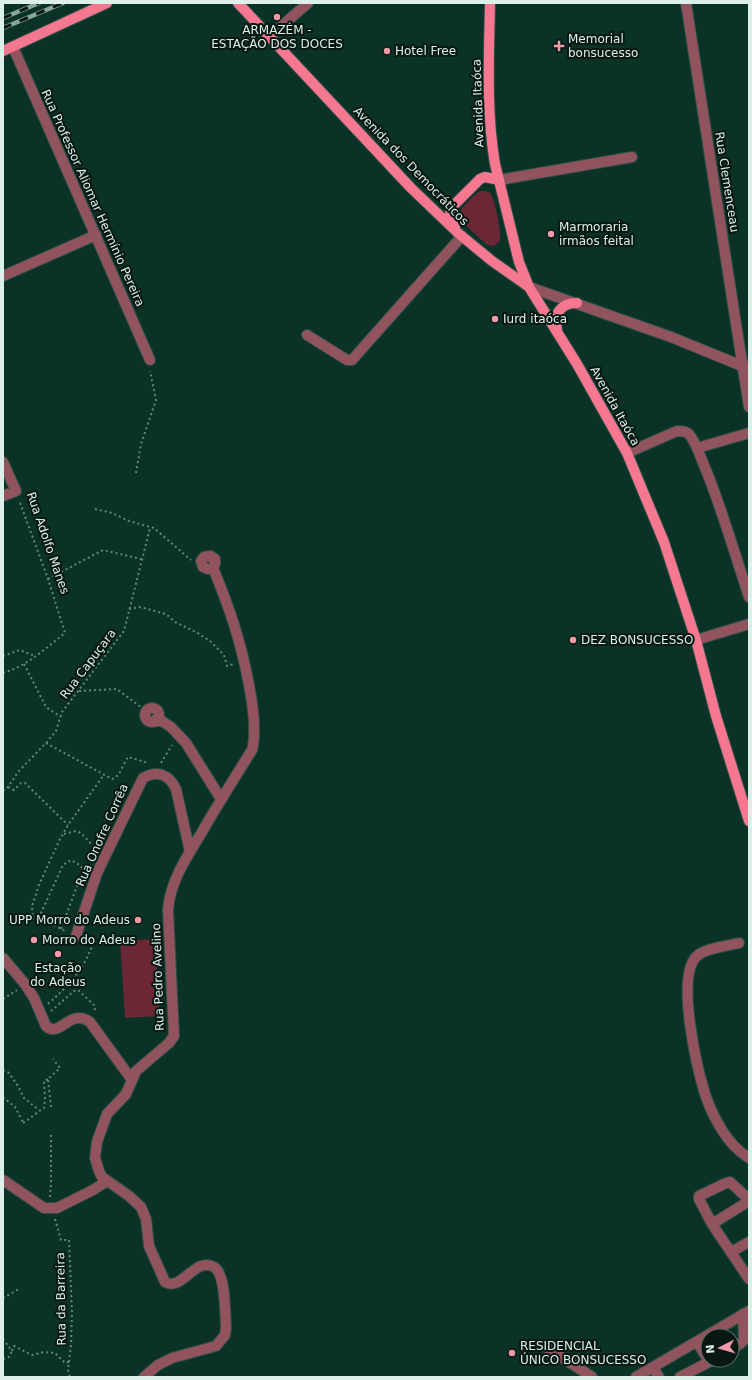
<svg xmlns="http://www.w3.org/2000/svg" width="752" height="1380" viewBox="0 0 752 1380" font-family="'DejaVu Sans',sans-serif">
	<rect width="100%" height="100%" fill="#0b3227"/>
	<path fill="#6b2736" d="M 480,191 C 484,191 487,191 490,193 C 495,198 502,235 500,241 L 494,246 L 487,245 L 461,221 C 460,219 459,217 459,215 C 459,209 475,194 480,191 Z
		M 155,939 L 160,1016 L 125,1018 L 120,941 Z"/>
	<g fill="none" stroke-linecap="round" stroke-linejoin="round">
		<g stroke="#2c5046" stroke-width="12">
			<path id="minor" d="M 686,3 L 749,407
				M 270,36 L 308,3
				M 13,47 L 150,360
				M 499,180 L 632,157
				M 3,276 L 96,235
				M 529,287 L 671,337 L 742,366 L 747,366
				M 307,335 L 347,360 L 352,360 L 462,236
				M 697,448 L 749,433
				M 627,453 L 677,431 C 681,431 686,431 689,434 C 697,444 701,459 706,470 C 723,512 735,555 749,597
				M 3,462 L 16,491 L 3,496
				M 696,640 L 749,624
				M145 715a7 7 0 1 1 14 0a7 7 0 1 1-14 0Z
				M 157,718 L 171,727 L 186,743 L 221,799
				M 76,936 L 97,873 L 143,778 C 157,770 169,774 176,789 L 190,852
				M 739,943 C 727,946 704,948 696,957 C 676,978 697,1068 705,1094 C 709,1106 715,1119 722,1130 C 728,1140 738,1151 749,1158
				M 3,958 L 25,984 L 34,998 L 46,1026 C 60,1039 70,1007 90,1022 L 132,1080
				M 3,1180 L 44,1208 L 57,1208 L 93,1190 L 107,1181
				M 749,1197 L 744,1195 L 730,1182 L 724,1184 L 699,1196 L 699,1199 L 712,1224 L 749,1279
				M 712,1224 L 749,1201
				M 731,1252 L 749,1242
				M 697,1342 L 708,1360
				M 546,1347 L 592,1377
				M 732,1349 L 740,1344 L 744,1340 L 743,1314
				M 653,1368 L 659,1377
				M 144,1377 L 158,1365 L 172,1358 L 216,1346 L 225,1335 L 226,1328 C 225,1314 226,1274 214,1267 C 195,1256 182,1292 165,1282 L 149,1246 L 146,1219 L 141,1207 L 129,1196 L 102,1177 L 99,1171 L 95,1158 L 97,1142 L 107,1114 L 126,1094 L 136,1071 L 169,1043 L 174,1036 L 168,910 C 170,881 188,855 202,832 C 218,804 235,777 252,750 L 253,746 C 256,726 253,705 249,685 C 241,642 230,609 213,568 L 215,564 L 215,559 L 211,556 L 204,557 L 201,561 L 203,567 L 208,569 L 213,568
				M 636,1377 L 749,1311
				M 680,1377 L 713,1360"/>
		</g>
		<g stroke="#2c5046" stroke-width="12">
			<path id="major" d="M 238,3 L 411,188 L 458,233 L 492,261 L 529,287
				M 490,3 C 489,57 486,111 495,164 L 519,262 L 529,287 L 577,364 L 627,453 L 664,542 L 696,640 L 716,716 L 749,821
				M 3,51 L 107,3
				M 455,228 L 450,215 L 451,208 L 480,179 L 485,177 L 499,180
				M 557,329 C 553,314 561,303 577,303"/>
		</g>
		<path stroke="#65857b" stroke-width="2" stroke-dasharray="2 3" stroke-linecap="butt" d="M 136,473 L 141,444 L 156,400 L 150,371
			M 95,509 L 112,513 L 129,521 L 154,528 L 191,560
			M 48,579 L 103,550 L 141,559
			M 129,609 L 140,607 L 166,614 L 175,622 L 196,632 L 210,641 L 224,655 L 227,666 L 234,664
			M 3,656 L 20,650 L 35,656
			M 24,664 L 46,707 L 61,717
			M 3,673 C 27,666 46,648 65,633 L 48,579 L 19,500
			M 79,691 L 117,689 L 146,711
			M 46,743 L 112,779 C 120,777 123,764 128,757 L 145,762 L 148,765
			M 161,763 L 172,745
			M 8,787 L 14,790 L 21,783 L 25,783 L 68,825
			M 3,791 L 8,787 L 18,772 L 46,743 L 56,731 L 62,712 L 124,631 L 150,528
			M 64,834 L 76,831 L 81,833 L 97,850
			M 33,920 L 32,906 L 39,885 L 59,841 L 68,825 L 103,776
			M 61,929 L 83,870 L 81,866 L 71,860 L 63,865 L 41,913 L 44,920 L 67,932
			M 3,999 L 17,990
			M 48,1004 C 70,984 82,972 93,944 L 86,941
			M 51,1011 L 74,991 L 78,990 L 94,1005 L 95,1009 L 92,1011
			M 3,1070 L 9,1073 L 18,1086 L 24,1098 L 39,1110
			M 3,1097 L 15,1107 L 24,1124
			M 51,1107 L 48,1079 L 60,1068 L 53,1059
			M 23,1123 C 31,1118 37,1112 44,1108 L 45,1099 L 44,1081 L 48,1079
			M 50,1197 L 51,1181 L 51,1135
			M 55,1219 L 61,1240 L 69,1240 L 72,1314 L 71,1345 L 68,1370 L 70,1377
			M 3,1298 L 19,1289
			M 3,1329 L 3,1330
			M 3,1339 L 12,1351 L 14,1346 L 32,1355 L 44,1352 L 55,1353 L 65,1363 L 69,1362
			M 3,1359 L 9,1357 L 12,1351"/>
		<use href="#minor" stroke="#91535e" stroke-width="10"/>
		<use href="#major" stroke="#f67790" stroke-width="10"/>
		<g stroke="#88a49b" stroke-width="4.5">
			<path id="rail" d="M 3,18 L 39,3
				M 3,28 L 63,3"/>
		</g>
		<use href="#rail" stroke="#071712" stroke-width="3" stroke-dasharray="9" stroke-linecap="butt"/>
	</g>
	<g fill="#f39aa8" stroke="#071712" stroke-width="1.5">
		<circle cx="277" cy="17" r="4"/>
		<path d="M557 40h4v4h4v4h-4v4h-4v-4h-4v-4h4z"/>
		<circle cx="387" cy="51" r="4"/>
		<circle cx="551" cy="234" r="4"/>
		<circle cx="495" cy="319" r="4"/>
		<circle cx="573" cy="640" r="4"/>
		<circle cx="138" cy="920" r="4"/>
		<circle cx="34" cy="940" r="4"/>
		<circle cx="58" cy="954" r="4"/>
		<circle cx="512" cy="1353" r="4"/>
	</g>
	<g text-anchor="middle" stroke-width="4" stroke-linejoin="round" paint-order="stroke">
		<g font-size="12" fill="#dbf0e8" stroke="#071712" text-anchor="start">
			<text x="277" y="34" text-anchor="middle">ARMAZÉM -<tspan x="277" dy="14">ESTAÇÃO DOS DOCES</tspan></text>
			<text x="568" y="43">Memorial<tspan x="568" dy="14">bonsucesso</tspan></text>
			<text x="395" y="55">Hotel Free</text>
			<text x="559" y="231">Marmoraria<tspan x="559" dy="14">irmãos feital</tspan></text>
			<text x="503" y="323">Iurd itaóca</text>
			<text x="581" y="644">DEZ BONSUCESSO</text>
			<text x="130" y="924" text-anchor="end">UPP Morro do Adeus</text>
			<text x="42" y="944">Morro do Adeus</text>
			<text x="58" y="972" text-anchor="middle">Estação<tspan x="58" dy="14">do Adeus</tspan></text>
			<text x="520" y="1350">RESIDENCIAL<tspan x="520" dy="14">ÚNICO BONSUCESSO</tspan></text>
		</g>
		<g font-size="12" fill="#dbf0e8" stroke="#071712">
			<text transform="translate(478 103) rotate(-92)" y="4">Avenida Itaóca</text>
			<text transform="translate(411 166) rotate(46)" y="4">Avenida dos Democráticos</text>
			<text transform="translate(727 182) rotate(81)" y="4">Rua Clemenceau</text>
			<text transform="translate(93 198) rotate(66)" y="4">Rua Professor Aliomar Hermínio Pereira</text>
			<text transform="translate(615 406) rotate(61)" y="4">Avenida Itaóca</text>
			<text transform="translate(48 543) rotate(71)" y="4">Rua Adolfo Manes</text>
			<text transform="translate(88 664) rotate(-53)" y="4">Rua Capuçara</text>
			<text transform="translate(102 835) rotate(-66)" y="4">Rua Onofre Corrêa</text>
			<text transform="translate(158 977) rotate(-92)" y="4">Rua Pedro Avelino</text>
			<text transform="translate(61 1299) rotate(-91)" y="4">Rua da Barreira</text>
		</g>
	</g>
	<rect width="752" height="1380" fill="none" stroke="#dbf0e8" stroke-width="8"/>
	<g transform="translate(720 1348) rotate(264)"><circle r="19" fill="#071712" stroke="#5c6e68"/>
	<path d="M0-3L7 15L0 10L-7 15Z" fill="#f39aa8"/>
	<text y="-6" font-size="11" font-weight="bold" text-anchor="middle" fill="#dbf0e8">N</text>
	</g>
</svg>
